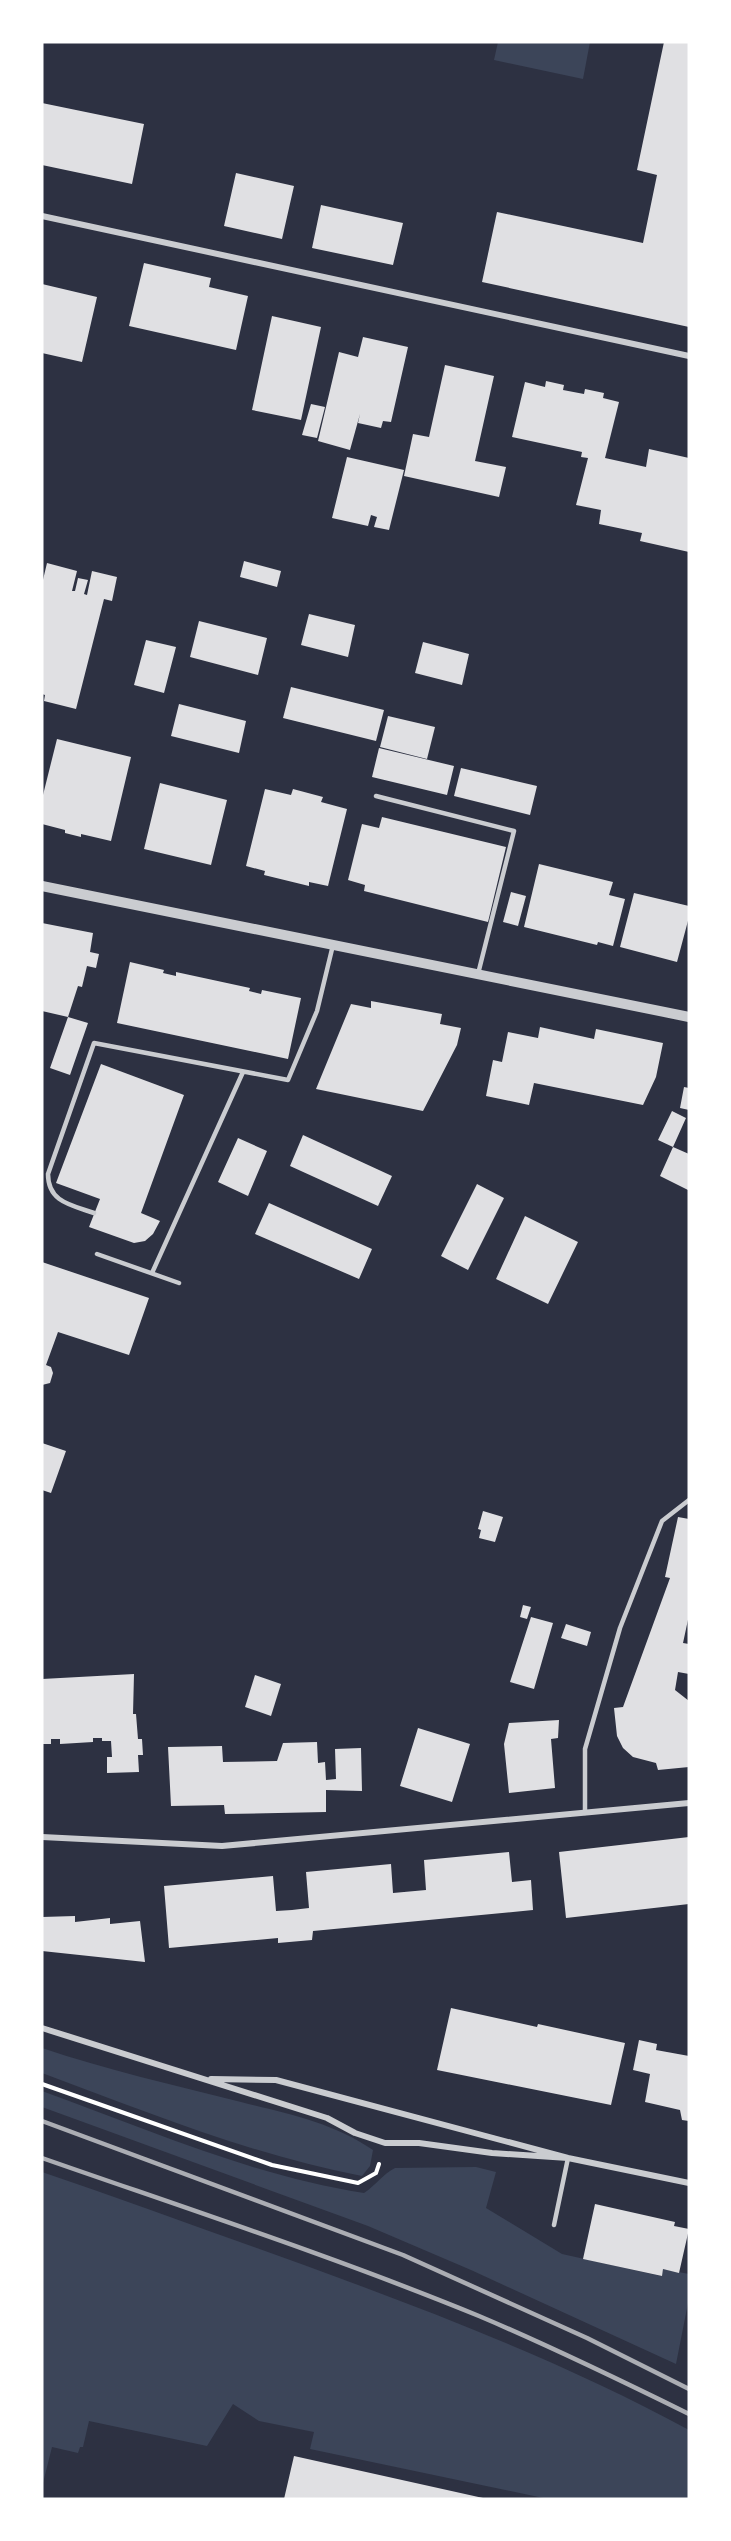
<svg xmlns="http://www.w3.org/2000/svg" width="731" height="2541" viewBox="0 0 731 2541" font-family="Barlow,sans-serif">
	<rect width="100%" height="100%" fill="#2d3142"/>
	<path fill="#3c4559" d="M 498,42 L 590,42 L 583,79 L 494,60 Z
		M 42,2048 C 107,2070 174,2085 241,2102 C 288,2114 332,2122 373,2150 L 370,2166 L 362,2176 C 252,2155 147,2112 42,2073 Z
		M 42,2091 C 147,2129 253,2176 364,2193 C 376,2185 383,2174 395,2168 L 476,2167 L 496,2172 L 486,2208 L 562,2254 L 661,2276 L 663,2269 L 689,2274 L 689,2298 L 676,2364 L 471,2270 L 368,2226 L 42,2107 Z
		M 42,2172 C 130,2202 217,2234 304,2265 C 435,2313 566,2363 689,2430 L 689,2499 L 548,2499 L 310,2449 L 314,2432 L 259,2421 L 233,2404 L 207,2446 L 89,2421 L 83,2447 L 80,2447 L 78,2453 L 52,2447 L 42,2487 Z"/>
	<path fill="#e0e0e3" d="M 664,42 L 689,42 L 689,327 L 482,282 L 497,212 L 643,243 L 657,175 L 637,170 Z
		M 42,103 L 144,124 L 132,184 L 42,165 Z
		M 236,173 L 294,186 L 282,239 L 224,226 Z
		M 321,205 L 403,223 L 393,265 L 312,248 Z
		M 144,263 L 211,278 L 209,287 L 248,296 L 236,350 L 129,326 Z
		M 42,284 L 97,297 L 82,362 L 42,353 Z
		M 272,316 L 321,327 L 301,420 L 252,410 Z
		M 363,337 L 408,347 L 391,422 L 383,421 L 381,428 L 358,423 L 360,414 L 350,450 L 318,441 L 339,352 L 358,357 Z
		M 445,365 L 494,376 L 475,461 L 506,467 L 499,497 L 404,476 L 413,434 L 429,437 Z
		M 546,381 L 564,385 L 563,390 L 584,394 L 585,389 L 604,393 L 603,398 L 619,402 L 605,458 L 646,467 L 649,449 L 689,458 L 689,552 L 640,541 L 642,533 L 599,524 L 601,510 L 576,505 L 588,458 L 581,457 L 582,452 L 512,437 L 525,382 L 545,387 Z
		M 311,404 L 325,407 L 317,438 L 302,435 Z
		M 347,457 L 404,470 L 389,530 L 374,527 L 377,517 L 371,515 L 368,526 L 332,518 Z
		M 244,561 L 281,571 L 277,587 L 240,577 Z
		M 47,563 L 77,571 L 72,591 L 75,591 L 78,578 L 88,580 L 84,594 L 87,595 L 92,571 L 117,577 L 112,601 L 104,599 L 76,709 L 44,701 L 45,695 L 42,694 L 42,584 Z
		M 309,614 L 355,625 L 348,657 L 301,645 Z
		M 199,621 L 267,638 L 258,675 L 190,657 Z
		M 146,640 L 176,647 L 164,693 L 134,685 Z
		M 423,642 L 469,654 L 462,685 L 415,673 Z
		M 291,687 L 384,710 L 376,741 L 283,718 Z
		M 179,704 L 246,721 L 239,753 L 171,736 Z
		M 388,716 L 435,727 L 427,759 L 380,747 Z
		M 57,739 L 131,757 L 111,841 L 81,834 L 81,837 L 65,833 L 65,830 L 42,824 L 42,799 Z
		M 379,748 L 454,766 L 447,795 L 372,777 Z
		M 461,768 L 537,786 L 530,815 L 454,796 Z
		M 160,783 L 227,800 L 211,865 L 144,849 Z
		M 265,789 L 291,795 L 293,789 L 323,797 L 321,802 L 347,809 L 328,886 L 309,882 L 309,886 L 264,875 L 265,871 L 246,866 Z
		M 382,817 L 506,847 L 488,922 L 364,891 L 365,885 L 348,880 L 362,824 L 379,828 Z
		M 539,864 L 613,882 L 609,895 L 625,899 L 613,946 L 598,942 L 597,945 L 524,927 Z
		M 511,892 L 526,896 L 518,926 L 503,922 Z
		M 634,893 L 689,906 L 689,917 L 677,962 L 620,947 Z
		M 42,923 L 93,933 L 90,952 L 99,954 L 96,968 L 87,966 L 82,987 L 78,986 L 68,1017 L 42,1011 Z
		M 130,962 L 164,970 L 163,973 L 176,976 L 176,972 L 250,988 L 249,991 L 261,994 L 262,990 L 301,998 L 288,1059 L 117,1023 Z
		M 371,1001 L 442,1014 L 440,1024 L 461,1028 L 457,1045 L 423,1111 L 316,1089 L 351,1004 L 371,1008 Z
		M 68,1017 L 88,1023 L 70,1075 L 50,1068 Z
		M 540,1027 L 594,1039 L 596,1029 L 663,1043 L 656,1077 L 643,1105 L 534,1083 L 529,1105 L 486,1096 L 493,1060 L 502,1062 L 508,1032 L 538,1038 Z
		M 101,1064 L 184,1095 L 141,1213 L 160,1221 L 153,1234 L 145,1241 L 134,1243 L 89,1227 L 100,1199 L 56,1183 Z
		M 684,1087 L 689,1088 L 689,1110 L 680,1108 Z
		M 672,1111 L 686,1118 L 673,1147 L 658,1140 Z
		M 303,1135 L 392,1176 L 378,1206 L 290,1166 Z
		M 238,1138 L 267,1151 L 248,1196 L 218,1182 Z
		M 673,1147 L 689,1154 L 688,1190 L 660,1176 Z
		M 477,1184 L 504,1198 L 468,1270 L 441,1256 Z
		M 269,1203 L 372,1249 L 359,1279 L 255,1234 Z
		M 525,1216 L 578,1242 L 548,1304 L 496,1279 Z
		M 42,1262 L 149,1298 L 129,1355 L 58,1332 L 46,1365 L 51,1367 L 53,1373 L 50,1383 L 42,1385 Z
		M 42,1443 L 66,1451 L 51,1493 L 42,1490 Z
		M 483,1511 L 503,1517 L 495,1542 L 479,1538 L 481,1530 L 478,1529 Z
		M 678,1517 L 689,1519 L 689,1615 L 683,1643 L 689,1644 L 689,1674 L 678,1672 L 675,1690 L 689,1701 L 689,1767 L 658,1770 L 656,1763 L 633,1757 L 623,1748 L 617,1736 L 614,1708 L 623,1707 L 670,1578 L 665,1577 Z
		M 523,1605 L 531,1607 L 527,1619 L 520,1617 Z
		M 531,1617 L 553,1623 L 534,1689 L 510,1682 Z
		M 566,1624 L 591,1632 L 587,1646 L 561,1638 Z
		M 134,1674 L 133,1714 L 136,1714 L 138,1739 L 142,1739 L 143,1755 L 138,1755 L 139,1772 L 107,1773 L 107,1757 L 112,1757 L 111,1741 L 102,1741 L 102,1738 L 93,1738 L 93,1742 L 60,1744 L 60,1739 L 51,1739 L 51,1744 L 42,1744 L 42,1679 Z
		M 255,1675 L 281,1684 L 271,1716 L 245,1707 Z
		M 559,1720 L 558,1738 L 551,1739 L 555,1788 L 509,1793 L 504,1744 L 509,1723 Z
		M 418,1728 L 470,1744 L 452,1802 L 400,1786 Z
		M 317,1742 L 318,1763 L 325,1762 L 326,1780 L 336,1779 L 335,1749 L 361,1748 L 362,1791 L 326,1790 L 326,1812 L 225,1814 L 224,1805 L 171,1806 L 168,1747 L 222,1746 L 223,1762 L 277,1761 L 283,1743 Z
		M 689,1837 L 689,1904 L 566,1918 L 559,1852 Z
		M 509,1852 L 512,1882 L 531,1880 L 533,1910 L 313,1931 L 312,1940 L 278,1943 L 278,1938 L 169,1948 L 164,1886 L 273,1876 L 276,1911 L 292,1910 L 309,1908 L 306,1872 L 391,1864 L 393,1893 L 426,1890 L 424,1860 Z
		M 75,1916 L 75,1922 L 110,1918 L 110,1924 L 140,1921 L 145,1962 L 42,1951 L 42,1917 Z
		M 451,2008 L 537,2027 L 538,2024 L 625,2043 L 611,2105 L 437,2070 Z
		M 639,2040 L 657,2044 L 656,2050 L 689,2056 L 689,2121 L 682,2120 L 680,2110 L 645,2102 L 650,2074 L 633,2070 Z
		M 595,2204 L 675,2222 L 674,2226 L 689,2229 L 679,2273 L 663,2269 L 662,2276 L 583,2259 Z
		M 294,2456 L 483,2498 L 482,2499 L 284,2499 Z"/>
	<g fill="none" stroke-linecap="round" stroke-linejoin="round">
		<path stroke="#fff" stroke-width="4" d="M 42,2084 L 272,2165 L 358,2183 L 376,2173 L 379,2164"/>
		<path stroke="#caccd0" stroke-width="4.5" d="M 376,796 L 514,831 L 478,974
			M 94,1213 C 71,1205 48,1202 48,1174 L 94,1043 L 288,1080 L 317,1011 L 333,945
			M 97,1254 L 179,1283
			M 152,1273 L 243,1072
			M 585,1813 L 585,1749 L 620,1628 L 662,1521 L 689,1500
			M 554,2225 L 568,2158"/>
		<path stroke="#caccd0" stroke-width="6" d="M 42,216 L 689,356
			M 42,1837 L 222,1846 L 689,1803
			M 42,2028 L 327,2118 L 355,2133 L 385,2143 L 419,2143 L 492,2153 L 568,2158
			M 211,2079 L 276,2080 L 568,2158 L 689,2183"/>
		<path stroke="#caccd0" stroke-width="10" d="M 42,886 L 689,1017"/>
		<path stroke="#abadb3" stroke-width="4.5" d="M 42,2121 L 403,2255 L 587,2338 L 689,2389
			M 42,2158 C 188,2209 335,2257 479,2316 C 550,2346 620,2380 689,2414"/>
	</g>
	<rect width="731" height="2541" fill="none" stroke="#ffffff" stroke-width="87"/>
</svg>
